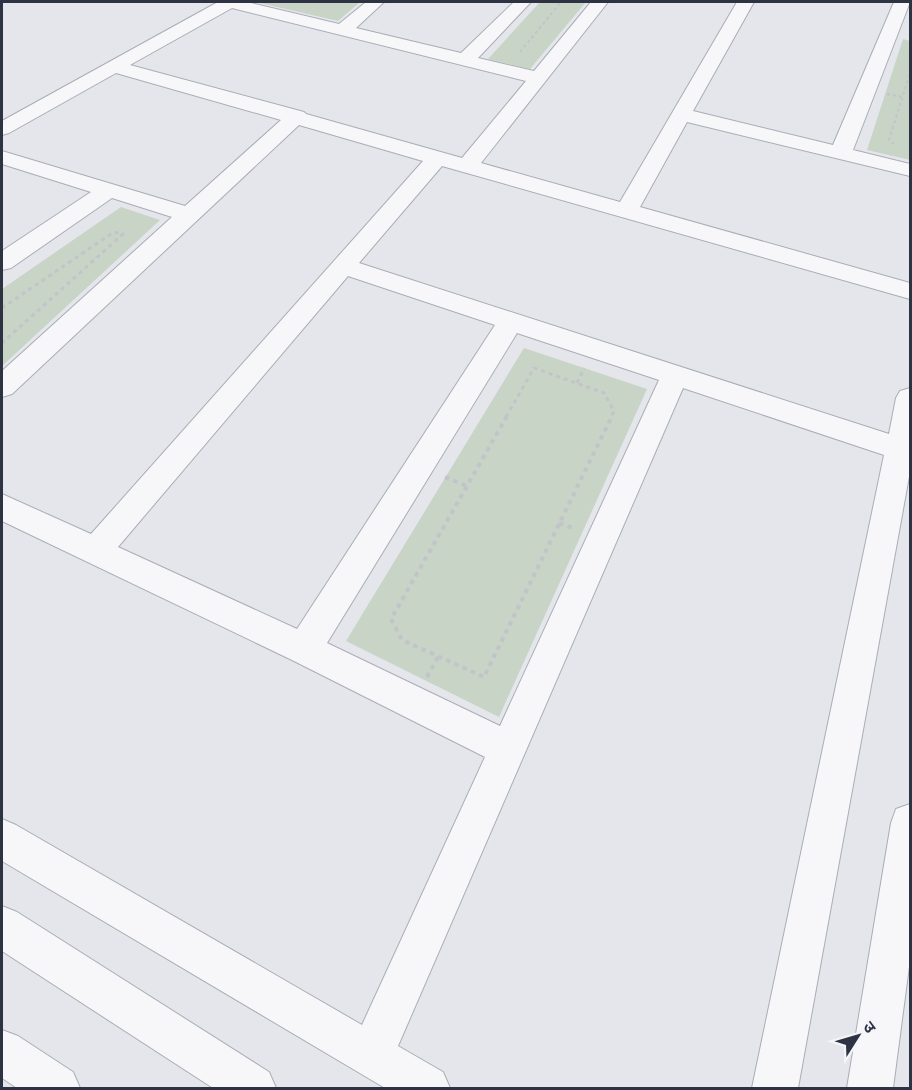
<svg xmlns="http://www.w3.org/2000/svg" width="912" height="1090" viewBox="0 0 912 1090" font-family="Roboto,'Noto Sans Devanagari',sans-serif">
	<rect width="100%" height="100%" fill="#e4e6eb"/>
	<path fill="#c8d4c6" d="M 264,2 L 360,2 L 338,21 L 260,3 Z
		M 540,2 L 586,2 L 530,69 L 488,59 Z
		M 903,39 L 910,41 L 910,160 L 867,150 Z
		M 121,207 L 160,220 L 2,366 L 2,289 Z
		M 524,348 L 647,389 L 499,717 L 346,641 Z"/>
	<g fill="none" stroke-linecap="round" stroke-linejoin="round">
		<g stroke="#a9adb5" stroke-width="2">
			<path id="minor" d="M 218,2 L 247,2 L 339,24 L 366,2 L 384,2 L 356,28 L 461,53 L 514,2 L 531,2 L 478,58 L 534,71 L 591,2 L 608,2 L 481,163 L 620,202 L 737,2 L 754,2 L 693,111 L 833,145 L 894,2 L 910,2 L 853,150 L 910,164 L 910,176 L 687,122 L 640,207 L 910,283 L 910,299 L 442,166 L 359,263 L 889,434 L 896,398 L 900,391 L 910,388 L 910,471 L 798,1088 L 752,1088 L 884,455 L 683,388 L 398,1046 L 443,1072 L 450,1088 L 385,1088 L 2,861 L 2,819 L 16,825 L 362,1025 L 485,757 L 292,660 L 2,521 L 2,494 L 91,534 L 423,161 L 299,125 L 12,394 L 2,397 L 2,371 L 172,217 L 112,198 L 11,268 L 2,270 L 2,251 L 91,192 L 2,164 L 2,151 L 185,206 L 281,120 L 116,73 L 9,133 L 2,135 L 2,121 ZM 232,8 L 526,81 L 462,158 L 306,114 L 304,112 L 130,65 ZM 348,276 L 495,325 L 297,629 L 118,547 ZM 517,333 L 659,380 L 500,726 L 327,643 Z
				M 910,804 L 910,959 L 893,1088 L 847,1088 L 891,823 L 896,809 Z
				M 2,906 L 17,912 L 269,1072 L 276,1088 L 213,1088 L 2,951 Z
				M 2,1030 L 18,1036 L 73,1072 L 80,1088 L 17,1088 L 2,1078 Z"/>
		</g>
		<path stroke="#c2c4ca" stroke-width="2" stroke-dasharray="3 3" stroke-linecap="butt" d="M 520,52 L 561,2
			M 887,94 L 903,97
			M 894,144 L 889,140 L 910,73"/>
		<path stroke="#c2c4ca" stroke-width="3" stroke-dasharray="4 4" stroke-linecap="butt" d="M 2,308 L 114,232 L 123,234 L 2,343
			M 577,383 L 584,368
			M 506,417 L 534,368 L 604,393 L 614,411 L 611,417"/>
		<path stroke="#c2c4ca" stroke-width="4" stroke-dasharray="4.5 4.5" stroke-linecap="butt" d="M 507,416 L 391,619 L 402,640 L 484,677 L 612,416
			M 445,477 L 467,486
			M 559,523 L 575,529
			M 427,677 L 438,657"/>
		<use href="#minor" fill="#f7f7f9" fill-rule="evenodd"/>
	</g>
	<rect width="912" height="1090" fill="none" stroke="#2d3343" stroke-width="6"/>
	<g transform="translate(858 1036) rotate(53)" stroke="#f4f5f8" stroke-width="4.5" paint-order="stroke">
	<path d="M0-4.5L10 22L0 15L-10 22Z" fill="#2d3343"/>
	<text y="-9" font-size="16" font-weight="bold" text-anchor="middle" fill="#2d3343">उ</text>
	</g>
</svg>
